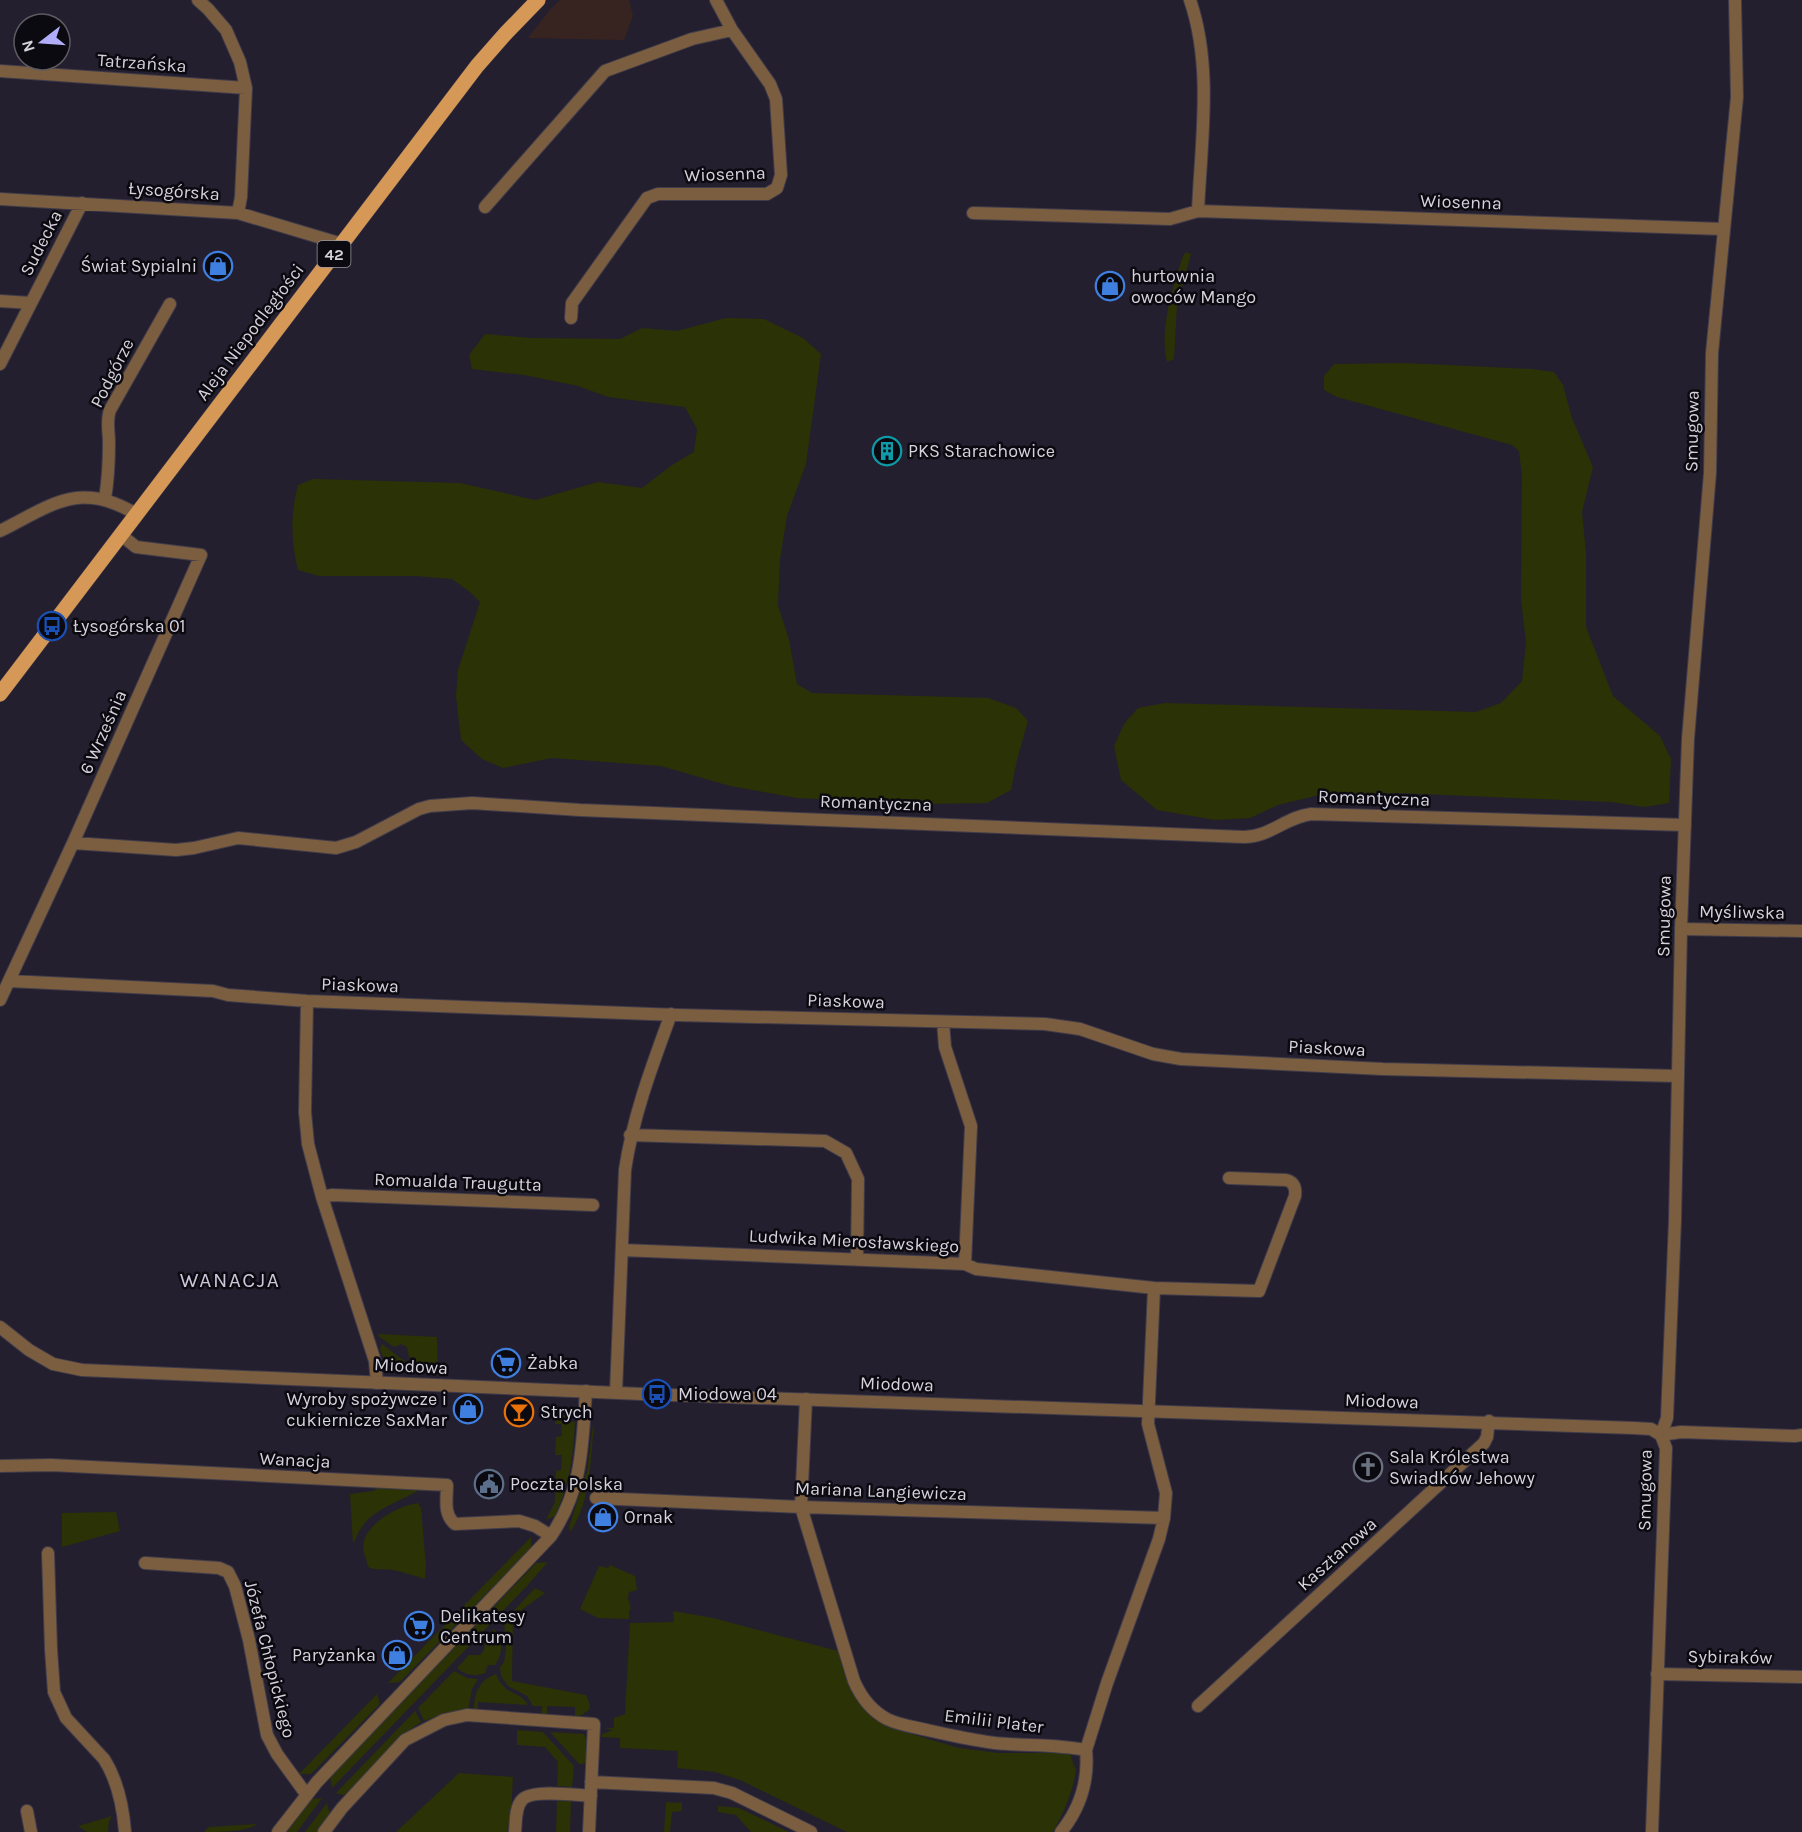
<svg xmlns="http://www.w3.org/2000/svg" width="1802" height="1832" viewBox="0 0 1802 1832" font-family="Karla,sans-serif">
	<rect width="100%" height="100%" fill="#241f2e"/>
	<path fill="#372420" d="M 560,0 L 629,0 L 633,16 L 624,40 L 528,38 L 549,11 Z"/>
	<path fill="#2b3205" d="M 1186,252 L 1191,254 L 1177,306 L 1174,359 L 1167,362 C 1159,330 1173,286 1183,256 Z
		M 726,318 L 764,319 L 803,338 L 821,354 L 806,464 L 787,516 L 780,559 L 778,605 L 789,640 L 797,684 L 812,693 L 988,698 L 1016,708 L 1028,721 L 1017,760 L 1011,790 L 987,803 L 923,804 L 797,798 L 730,786 L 661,766 L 552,758 L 503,768 L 482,759 L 461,740 L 456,696 L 458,670 L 480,602 L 470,592 L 452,579 L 415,576 L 319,576 L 298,570 C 291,541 290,515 298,485 L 313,479 L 460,483 L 535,500 L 598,482 L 642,488 L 672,465 L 694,452 L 697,429 L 685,407 L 608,397 L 578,386 L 524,375 L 472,369 L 469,355 L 485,334 L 531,338 L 620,339 L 642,328 L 677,331 Z
		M 1405,363 L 1532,369 L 1554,372 L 1563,385 L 1572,418 L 1593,467 L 1582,512 L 1586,553 L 1586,627 L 1613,696 L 1660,736 L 1671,759 L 1669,803 L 1644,807 L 1611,802 L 1398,793 L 1315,796 L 1278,805 L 1250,818 L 1215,820 L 1157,810 L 1121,780 L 1114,746 L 1124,724 L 1138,708 L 1165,703 L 1476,712 L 1501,703 L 1522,681 L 1526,642 L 1521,600 L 1522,477 L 1519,451 L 1512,445 L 1337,397 L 1324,390 L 1324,376 L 1334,364 Z
		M 379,1334 L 437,1337 L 438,1376 L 409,1357 L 407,1347 L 401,1344 L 394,1347 L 378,1336 Z
		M 382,1344 L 411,1366 L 410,1369 L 396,1370 L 387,1367 L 380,1349 Z
		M 555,1410 L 567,1410 L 566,1421 L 575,1422 C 573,1459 570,1482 555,1516 L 546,1520 L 555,1502 L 556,1471 L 561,1470 L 562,1455 L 555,1455 L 556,1437 L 562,1436 L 561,1424 L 555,1424 Z
		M 593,1425 L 594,1426 C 590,1461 591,1502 570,1532 L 569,1527 L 587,1471 Z
		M 382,1486 L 422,1488 C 403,1501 374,1508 362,1527 C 358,1532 356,1539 353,1544 L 350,1494 L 373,1491 Z
		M 418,1503 L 421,1508 L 426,1566 L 425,1579 C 414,1576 404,1572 393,1570 C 388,1569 374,1570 370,1568 C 366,1566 367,1559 365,1556 C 354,1529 396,1506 418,1503 Z
		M 116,1512 L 120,1531 L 62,1547 L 62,1513 Z
		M 531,1537 L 531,1548 L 400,1682 L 388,1683 Z
		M 548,1562 L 525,1588 L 332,1788 L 330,1777 L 536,1563 Z
		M 610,1565 L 635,1576 L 637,1590 L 629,1592 L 628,1598 L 631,1609 L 629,1610 L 629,1619 L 598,1618 L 580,1609 L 599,1566 L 608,1568 Z
		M 535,1588 L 545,1593 L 513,1616 L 512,1681 L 586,1695 L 590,1705 L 589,1710 L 580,1716 L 575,1716 L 575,1707 L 547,1706 L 547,1715 L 542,1714 L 542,1706 L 533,1706 L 527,1696 L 508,1686 L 501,1676 L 500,1667 L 504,1662 L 506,1650 L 504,1621 Z
		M 673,1611 L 713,1618 L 838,1651 L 852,1693 L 861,1705 L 888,1727 L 959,1748 L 999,1753 L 1070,1753 L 1074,1766 L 1076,1769 C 1073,1792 1064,1812 1053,1832 L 847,1832 L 740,1780 L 715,1772 L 677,1768 L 678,1751 L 620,1748 L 620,1738 L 602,1737 L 602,1734 L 613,1730 L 604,1728 L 614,1728 L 614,1718 L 625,1714 L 630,1623 L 674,1622 Z
		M 494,1629 C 504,1641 503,1653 495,1665 L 488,1665 L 485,1673 C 474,1677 465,1675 457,1668 L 469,1655 L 480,1655 C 485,1650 486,1647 483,1640 Z
		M 454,1671 L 467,1678 L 478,1679 L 472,1689 L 468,1710 L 445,1713 L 424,1721 L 418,1708 Z
		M 496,1674 C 506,1698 519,1689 528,1705 L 478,1702 L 478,1709 L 474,1709 C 474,1692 480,1680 496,1674 Z
		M 377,1694 L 380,1704 L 311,1774 L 299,1774 Z
		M 415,1711 L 421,1722 L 400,1736 L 348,1793 L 343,1795 L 336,1793 Z
		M 517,1730 L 543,1732 L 574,1766 L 572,1787 L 557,1786 L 558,1762 L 545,1747 L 517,1745 Z
		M 550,1732 L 584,1734 L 587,1741 L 588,1763 L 579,1764 Z
		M 459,1773 L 513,1777 L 510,1832 L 396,1832 Z
		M 322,1798 L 297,1832 L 286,1832 L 311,1799 Z
		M 557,1801 L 571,1801 L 570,1832 L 556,1832 Z
		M 666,1802 L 682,1803 L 682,1811 L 672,1812 L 670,1832 L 664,1832 Z
		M 327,1803 L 330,1814 L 318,1832 L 305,1832 Z
		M 718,1806 L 739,1808 L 789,1832 L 751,1832 L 736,1815 L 718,1812 Z
		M 112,1816 L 109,1822 L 108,1832 L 87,1832 L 78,1826 Z
		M 257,1824 C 246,1832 220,1832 204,1832 L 209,1827 Z"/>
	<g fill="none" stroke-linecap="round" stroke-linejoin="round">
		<g stroke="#403c4a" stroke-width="14">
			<path id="minor" d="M 198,0 L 208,9 L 226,30 L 240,62 L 246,88 L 241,197 L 238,213
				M 1190,0 C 1213,67 1201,141 1198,211
				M 0,71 L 246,88
				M 0,199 L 238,213 L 342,244
				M 485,207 L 605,71 L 692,39 L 732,30 L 716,0
				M 973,213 L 1170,219 L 1198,211 L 1723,229
				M 0,301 L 31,303
				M 571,318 L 572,303 L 647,198 L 658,194 L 767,194 L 777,188 L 781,175 L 776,99 L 770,84 L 732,30
				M 0,364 L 82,203
				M 105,499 C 108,480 109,462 109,443 C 109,431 106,421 110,410 L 170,304
				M 0,531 C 52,505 79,480 136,514
				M 73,843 L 176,850 L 194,848 L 238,838 L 336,848 L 356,842 L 419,809 L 430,806 L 472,803 L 580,810 L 1244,837 C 1270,837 1286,817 1311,814 L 1685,825
				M 1681,929 L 1802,931
				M 9,981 L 213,991 L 228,995 L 307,1001 L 677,1015 L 1045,1024 L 1080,1029 L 1153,1054 L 1181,1059 L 1383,1069 L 1678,1076
				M 0,1000 L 73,843 L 201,555 L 136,547 L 121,535
				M 307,1001 L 305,1112 L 308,1144 L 322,1197 L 375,1361 L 377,1383
				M 943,1022 L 945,1047 L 971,1126 L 965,1264
				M 630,1135 L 825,1141 L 846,1153 L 858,1179 L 857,1259
				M 322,1197 L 332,1195 L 593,1205
				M 622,1250 L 965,1264 L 976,1269 L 1154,1288 L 1259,1291 L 1295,1196 C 1296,1188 1294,1182 1286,1180 L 1229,1178
				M 616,1392 L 625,1170 C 633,1116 652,1066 671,1014
				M 806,1399 L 801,1507 L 854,1681 C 861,1697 872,1711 887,1719 C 899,1725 914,1727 927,1730 C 949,1735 972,1740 995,1743 C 1025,1746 1056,1744 1086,1750 L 1107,1683 L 1159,1539 L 1164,1518 L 1166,1493 L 1148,1424 L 1154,1288
				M 1661,1435 L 1681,1432 L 1795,1436 L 1802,1435
				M 0,1466 L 51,1465 L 447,1485 C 447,1499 443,1514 455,1524 L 519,1521 L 535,1526 L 551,1536
				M 596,1498 L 801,1507 L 1164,1518
				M 48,1553 L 51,1649 L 54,1692 L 66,1718 L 104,1759 C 118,1781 123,1806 125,1832
				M 145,1563 L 219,1568 L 228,1572 L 235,1586 L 249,1640 L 267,1735 L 277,1754 L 306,1794
				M 1657,1674 L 1802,1677
				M 1198,1706 L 1484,1443 L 1487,1437 L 1489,1421
				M 591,1782 L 714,1788 L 732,1793 L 811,1832
				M 27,1811 L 31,1832
				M 278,1832 L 317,1782 L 551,1536 C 583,1488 582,1447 586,1391
				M 324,1832 L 342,1808 L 405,1740 L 444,1720 L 467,1715 L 594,1724 L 589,1832
				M 515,1832 C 516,1823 515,1807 522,1800 C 531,1789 576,1795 591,1796
				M 1061,1832 C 1081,1807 1089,1781 1086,1750"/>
		</g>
		<g stroke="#403c4a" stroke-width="14">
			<path id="tertiary" d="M 0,1327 L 29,1350 L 53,1364 L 82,1370 L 642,1394 L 1634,1428 L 1651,1429 L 1661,1435
				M 1652,1832 L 1666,1448 L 1661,1435 L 1667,1418 L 1675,1220 L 1681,929 L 1688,739 L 1710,473 L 1712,353 L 1737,97 L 1735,0"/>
		</g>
		<g stroke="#403c4a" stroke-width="16">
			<path id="primary" d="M 0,694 L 477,66 L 506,33 L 538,0"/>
		</g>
		<use href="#minor" stroke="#7b5d3f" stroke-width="12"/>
		<use href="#tertiary" stroke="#7b5d3f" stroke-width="12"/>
		<use href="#primary" stroke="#d69856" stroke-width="15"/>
	</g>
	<defs>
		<g id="shop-ring" transform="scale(1.5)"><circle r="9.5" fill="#0c0a11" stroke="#3f7fe0" stroke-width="1.5"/><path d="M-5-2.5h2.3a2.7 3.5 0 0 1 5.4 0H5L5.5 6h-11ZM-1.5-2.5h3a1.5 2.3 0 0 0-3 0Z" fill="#3f7fe0"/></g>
		<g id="building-ring" transform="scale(1.5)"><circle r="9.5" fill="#0c0a11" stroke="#0f9aa8" stroke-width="1.5"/><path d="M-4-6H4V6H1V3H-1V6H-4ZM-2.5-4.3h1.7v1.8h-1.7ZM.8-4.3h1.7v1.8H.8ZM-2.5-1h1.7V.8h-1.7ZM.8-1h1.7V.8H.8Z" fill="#0f9aa8"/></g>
		<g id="bus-ring" transform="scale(1.5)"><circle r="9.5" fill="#0c0a11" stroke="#1a4fb4" stroke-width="1.5"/><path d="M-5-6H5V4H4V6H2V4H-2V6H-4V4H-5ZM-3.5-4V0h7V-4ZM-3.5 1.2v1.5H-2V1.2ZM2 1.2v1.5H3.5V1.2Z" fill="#1a4fb4"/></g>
		<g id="supermarket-ring" transform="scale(1.5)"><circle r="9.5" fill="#0c0a11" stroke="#3f7fe0" stroke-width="1.5"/><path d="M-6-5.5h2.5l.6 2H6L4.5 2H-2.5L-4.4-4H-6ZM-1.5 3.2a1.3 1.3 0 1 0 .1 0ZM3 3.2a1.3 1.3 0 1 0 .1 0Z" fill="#3f7fe0"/></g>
		<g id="bar-ring" transform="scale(1.5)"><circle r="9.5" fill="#0c0a11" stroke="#e8710a" stroke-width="1.5"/><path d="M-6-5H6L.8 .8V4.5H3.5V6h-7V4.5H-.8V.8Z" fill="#e8710a"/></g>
		<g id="church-ring" transform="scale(1.5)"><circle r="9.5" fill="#0c0a11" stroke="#6b7280" stroke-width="1.5"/><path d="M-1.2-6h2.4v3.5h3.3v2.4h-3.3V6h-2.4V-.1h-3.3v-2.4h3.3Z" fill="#6b7280"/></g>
		<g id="civic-ring" transform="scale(1.5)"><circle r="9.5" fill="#0c0a11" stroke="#5c6f8a" stroke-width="1.5"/><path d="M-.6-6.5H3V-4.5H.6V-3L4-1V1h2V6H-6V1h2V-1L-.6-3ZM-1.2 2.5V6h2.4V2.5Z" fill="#5c6f8a"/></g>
	</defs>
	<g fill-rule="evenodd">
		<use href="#shop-ring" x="218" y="266"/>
		<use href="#shop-ring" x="1110" y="286"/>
		<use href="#building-ring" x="887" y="451"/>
		<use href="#bus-ring" x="52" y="626"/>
		<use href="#supermarket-ring" x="506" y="1363"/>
		<use href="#bus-ring" x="657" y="1394"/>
		<use href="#shop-ring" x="468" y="1409"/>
		<use href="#bar-ring" x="519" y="1412"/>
		<use href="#church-ring" x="1368" y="1467"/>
		<use href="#civic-ring" x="489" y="1484"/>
		<use href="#shop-ring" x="603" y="1517"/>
		<use href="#supermarket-ring" x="419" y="1626"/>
		<use href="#shop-ring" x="397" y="1655"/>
	</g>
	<g text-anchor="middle" stroke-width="5" stroke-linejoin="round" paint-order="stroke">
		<rect fill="#0c0a11" stroke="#99969f" stroke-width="1.5" x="317.5" y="241" width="33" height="26" rx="4.5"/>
		<g font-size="16" font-weight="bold" fill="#d6d2dc">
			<text x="334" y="260">42</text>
		</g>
		<g font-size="18" fill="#d6d2dc" stroke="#0c0a11">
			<text transform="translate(142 63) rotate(4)" y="6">Tatrzańska</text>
			<text transform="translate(725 174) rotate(-2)" y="6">Wiosenna</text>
			<text transform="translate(174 191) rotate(4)" y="6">Łysogórska</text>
			<text transform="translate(1461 202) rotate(2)" y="6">Wiosenna</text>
			<text transform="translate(41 243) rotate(-63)" y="6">Sudecka</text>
			<text transform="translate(250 332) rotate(-53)" y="6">Aleja Niepodległości</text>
			<text transform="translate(112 373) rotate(-63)" y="6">Podgórze</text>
			<text transform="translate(1692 431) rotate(-89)" y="6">Smugowa</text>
			<text transform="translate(103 732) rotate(-66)" y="6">6 Września</text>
			<text transform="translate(1374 798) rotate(2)" y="6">Romantyczna</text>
			<text transform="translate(876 803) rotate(2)" y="6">Romantyczna</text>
			<text transform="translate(1742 912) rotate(1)" y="6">Myśliwska</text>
			<text transform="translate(1664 916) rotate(-89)" y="6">Smugowa</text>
			<text transform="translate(360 985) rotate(2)" y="6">Piaskowa</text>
			<text transform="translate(846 1001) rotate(2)" y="6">Piaskowa</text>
			<text transform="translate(1327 1048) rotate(3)" y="6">Piaskowa</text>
			<text transform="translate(458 1182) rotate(2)" y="6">Romualda Traugutta</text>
			<text transform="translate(854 1241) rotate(3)" y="6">Ludwika Mierosławskiego</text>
			<text transform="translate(411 1366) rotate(3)" y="6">Miodowa</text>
			<text transform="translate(897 1384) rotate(2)" y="6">Miodowa</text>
			<text transform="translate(1382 1401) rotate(2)" y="6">Miodowa</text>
			<text transform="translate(295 1460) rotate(3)" y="6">Wanacja</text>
			<text transform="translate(1645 1490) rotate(-89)" y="6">Smugowa</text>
			<text transform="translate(881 1491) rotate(2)" y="6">Mariana Langiewicza</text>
			<text transform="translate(1337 1554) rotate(-42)" y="6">Kasztanowa</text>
			<text transform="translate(1730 1657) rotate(1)" y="6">Sybiraków</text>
			<text transform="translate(270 1659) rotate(76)" y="6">Józefa Chłopickiego</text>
			<text transform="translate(994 1721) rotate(7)" y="6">Emilii Plater</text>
		</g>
		<g font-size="18" fill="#d6d2dc" stroke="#0c0a11" text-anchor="start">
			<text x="197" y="272" text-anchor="end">Świat Sypialni</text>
			<text x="1131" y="282">hurtownia<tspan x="1131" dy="21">owoców Mango</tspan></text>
			<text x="908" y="457">PKS Starachowice</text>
			<text x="73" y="632">Łysogórska 01</text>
			<text x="527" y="1369">Żabka</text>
			<text x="678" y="1400">Miodowa 04</text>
			<text x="447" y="1405" text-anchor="end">Wyroby spożywcze i<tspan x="447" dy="21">cukiernicze SaxMar</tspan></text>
			<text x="540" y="1418">Strych</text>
			<text x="1389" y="1463">Sala Królestwa<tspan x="1389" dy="21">Swiadków Jehowy</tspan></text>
			<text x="510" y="1490">Poczta Polska</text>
			<text x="624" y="1523">Ornak</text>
			<text x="440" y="1622">Delikatesy<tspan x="440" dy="21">Centrum</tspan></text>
			<text x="376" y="1661" text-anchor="end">Paryżanka</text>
		</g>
		<g font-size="21" letter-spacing="1.5" fill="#ccc5da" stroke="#0c0a11">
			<text x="230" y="1287">WANACJA</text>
		</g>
	</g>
	<g transform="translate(42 42) rotate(253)"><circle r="28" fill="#0c0a11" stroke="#5d5a62" stroke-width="1.5"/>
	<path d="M0-4.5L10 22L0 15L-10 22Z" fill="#b2adf9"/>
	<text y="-9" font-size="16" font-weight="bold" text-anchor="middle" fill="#d6d2dc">N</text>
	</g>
</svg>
